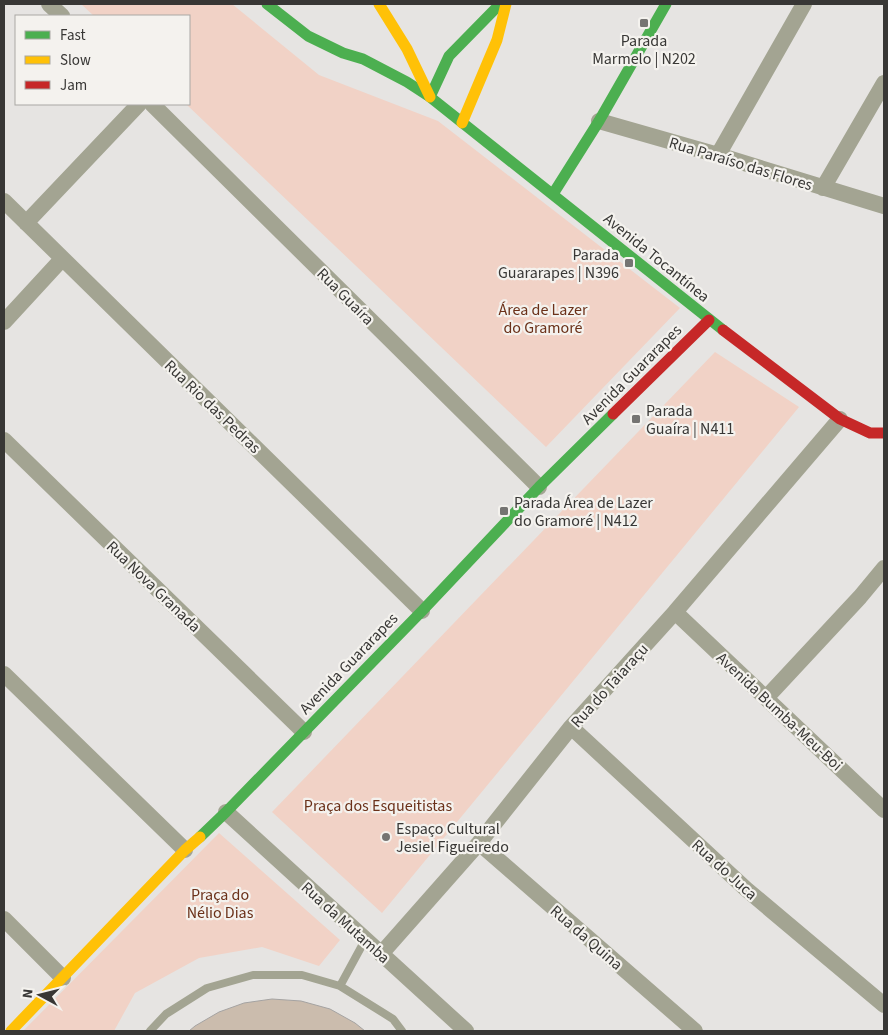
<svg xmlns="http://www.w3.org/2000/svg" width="888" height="1035" viewBox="0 0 888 1035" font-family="'Source Sans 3',sans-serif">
	<rect width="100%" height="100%" fill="#e6e4e2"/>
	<path fill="#f1d2c6" d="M 81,4 L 232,4 L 319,75 L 438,121 L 680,308 L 546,447 L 186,104 L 189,104 L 189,16 L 94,16 Z
		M 715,352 L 799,407 L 382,913 L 272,812 Z
		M 219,833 L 340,940 L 319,966 L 262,947 L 199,958 L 135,993 L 114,1031 L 23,1031 Z"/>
	<path fill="#cbbcad" stroke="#a5a3a2" d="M 272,999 L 301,1001 L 330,1009 L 355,1023 L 365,1031 L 189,1031 L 195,1026 L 219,1012 L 244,1003 Z"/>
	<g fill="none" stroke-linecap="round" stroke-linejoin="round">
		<path stroke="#a3a492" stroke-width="8" d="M 340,986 L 365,940
			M 150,1031 L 166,1014 L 207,988 L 253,975 L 302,975 L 340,986 L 393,1019 L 402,1031"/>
		<path stroke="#a3a492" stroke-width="16" d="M 49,4 L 62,16
			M 152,104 L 539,487
			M 599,121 L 718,155 L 884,206
			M 718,155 L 804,4
			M 823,188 L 884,83
			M 4,201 L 422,611
			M 26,223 L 139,104
			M 4,322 L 62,259
			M 4,440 L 304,732
			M 675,612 L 884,810
			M 4,674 L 185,850
			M 766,698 L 860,597 L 884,568
			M 571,727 L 746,889 L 884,1005
			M 226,812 L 466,1031
			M 479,843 L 695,1031
			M 4,919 L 63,978
			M 381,954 L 479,843 L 571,727 L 675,612 L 840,419"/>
		<path stroke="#4caf50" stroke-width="11" d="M 267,4 L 308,36 L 343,53 L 363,59 L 407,82 L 430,97 L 723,330
			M 430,97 L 449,56 L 500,4
			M 553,194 L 599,121 L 666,4
			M 200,837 L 226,812 L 422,611 L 539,487 L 613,414"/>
		<path stroke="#ffc107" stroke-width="11" d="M 379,4 L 407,49 L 430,97
			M 462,123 L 497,40 L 506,4
			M 11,1031 L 185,850 L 200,837"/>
		<path stroke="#c62828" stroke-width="11" d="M 723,330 L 840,419 L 870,433 L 884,433
			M 613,414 L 709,320"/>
	</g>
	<g fill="#757472" stroke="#f4f2ee" stroke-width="2">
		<rect x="639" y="18" width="10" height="10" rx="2.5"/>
		<rect x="624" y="258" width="10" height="10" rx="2.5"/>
		<rect x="631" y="414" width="10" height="10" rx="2.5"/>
		<rect x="499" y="506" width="10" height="10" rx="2.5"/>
		<circle cx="386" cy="837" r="5"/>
	</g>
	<g text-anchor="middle" stroke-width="4.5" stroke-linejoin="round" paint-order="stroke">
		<g font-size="16" fill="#383735" stroke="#f4f2ee" text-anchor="start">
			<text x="644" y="46" text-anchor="middle">Parada<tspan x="644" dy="18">Marmelo | N202</tspan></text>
			<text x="619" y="260" text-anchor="end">Parada<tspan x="619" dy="18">Guararapes | N396</tspan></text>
			<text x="646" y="416">Parada<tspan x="646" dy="18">Guaíra | N411</tspan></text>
			<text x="514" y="508">Parada Área de Lazer<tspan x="514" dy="18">do Gramoré | N412</tspan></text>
			<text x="396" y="834">Espaço Cultural<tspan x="396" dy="18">Jesiel Figueiredo</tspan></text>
		</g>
		<g font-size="16" fill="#383735" stroke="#f4f2ee">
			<text transform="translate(741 163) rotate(17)" y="6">Rua Paraíso das Flores</text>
			<text transform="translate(657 257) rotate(39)" y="6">Avenida Tocantínea</text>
			<text transform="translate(346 296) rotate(45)" y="6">Rua Guaíra</text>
			<text transform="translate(631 374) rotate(-45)" y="6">Avenida Guararapes</text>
			<text transform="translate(213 406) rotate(44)" y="6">Rua Rio das Pedras</text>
			<text transform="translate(154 586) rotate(44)" y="6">Rua Nova Granada</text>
			<text transform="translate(348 663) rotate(-46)" y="6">Avenida Guararapes</text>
			<text transform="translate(609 685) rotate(-48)" y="6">Rua do Taiaraçu</text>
			<text transform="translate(780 711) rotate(43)" y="6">Avenida Bumba-Meu-Boi</text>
			<text transform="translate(725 869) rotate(42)" y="6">Rua do Juca</text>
			<text transform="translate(346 922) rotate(42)" y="6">Rua da Mutamba</text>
			<text transform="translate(587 937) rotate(41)" y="6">Rua da Quina</text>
		</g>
		<g font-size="16" fill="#6b3119" stroke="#f4f2ee">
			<text x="543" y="315">Área de Lazer<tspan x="543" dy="18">do Gramoré</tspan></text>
			<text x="378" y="811">Praça dos Esqueitistas</text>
			<text x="220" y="900">Praça do<tspan x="220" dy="18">Nélio Dias</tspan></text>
		</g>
	</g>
	<rect width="888" height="1035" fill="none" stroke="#383735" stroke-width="10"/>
	<rect x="15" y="15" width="175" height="90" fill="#f4f2ee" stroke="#a9a7a4"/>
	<rect x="25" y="31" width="25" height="8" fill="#4caf50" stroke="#a9a7a4"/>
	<text x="60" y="40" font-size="15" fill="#383735">Fast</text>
	<rect x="25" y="56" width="25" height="8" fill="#ffc107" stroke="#a9a7a4"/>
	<text x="60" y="65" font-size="15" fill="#383735">Slow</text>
	<rect x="25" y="81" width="25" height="8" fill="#c62828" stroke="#a9a7a4"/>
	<text x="60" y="90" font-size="15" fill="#383735">Jam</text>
	<g transform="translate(40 995) rotate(277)" stroke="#f4f2ee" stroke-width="4" paint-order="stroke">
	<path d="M0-4L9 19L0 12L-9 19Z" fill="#383735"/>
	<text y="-8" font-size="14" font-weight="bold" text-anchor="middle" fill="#383735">N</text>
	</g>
</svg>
